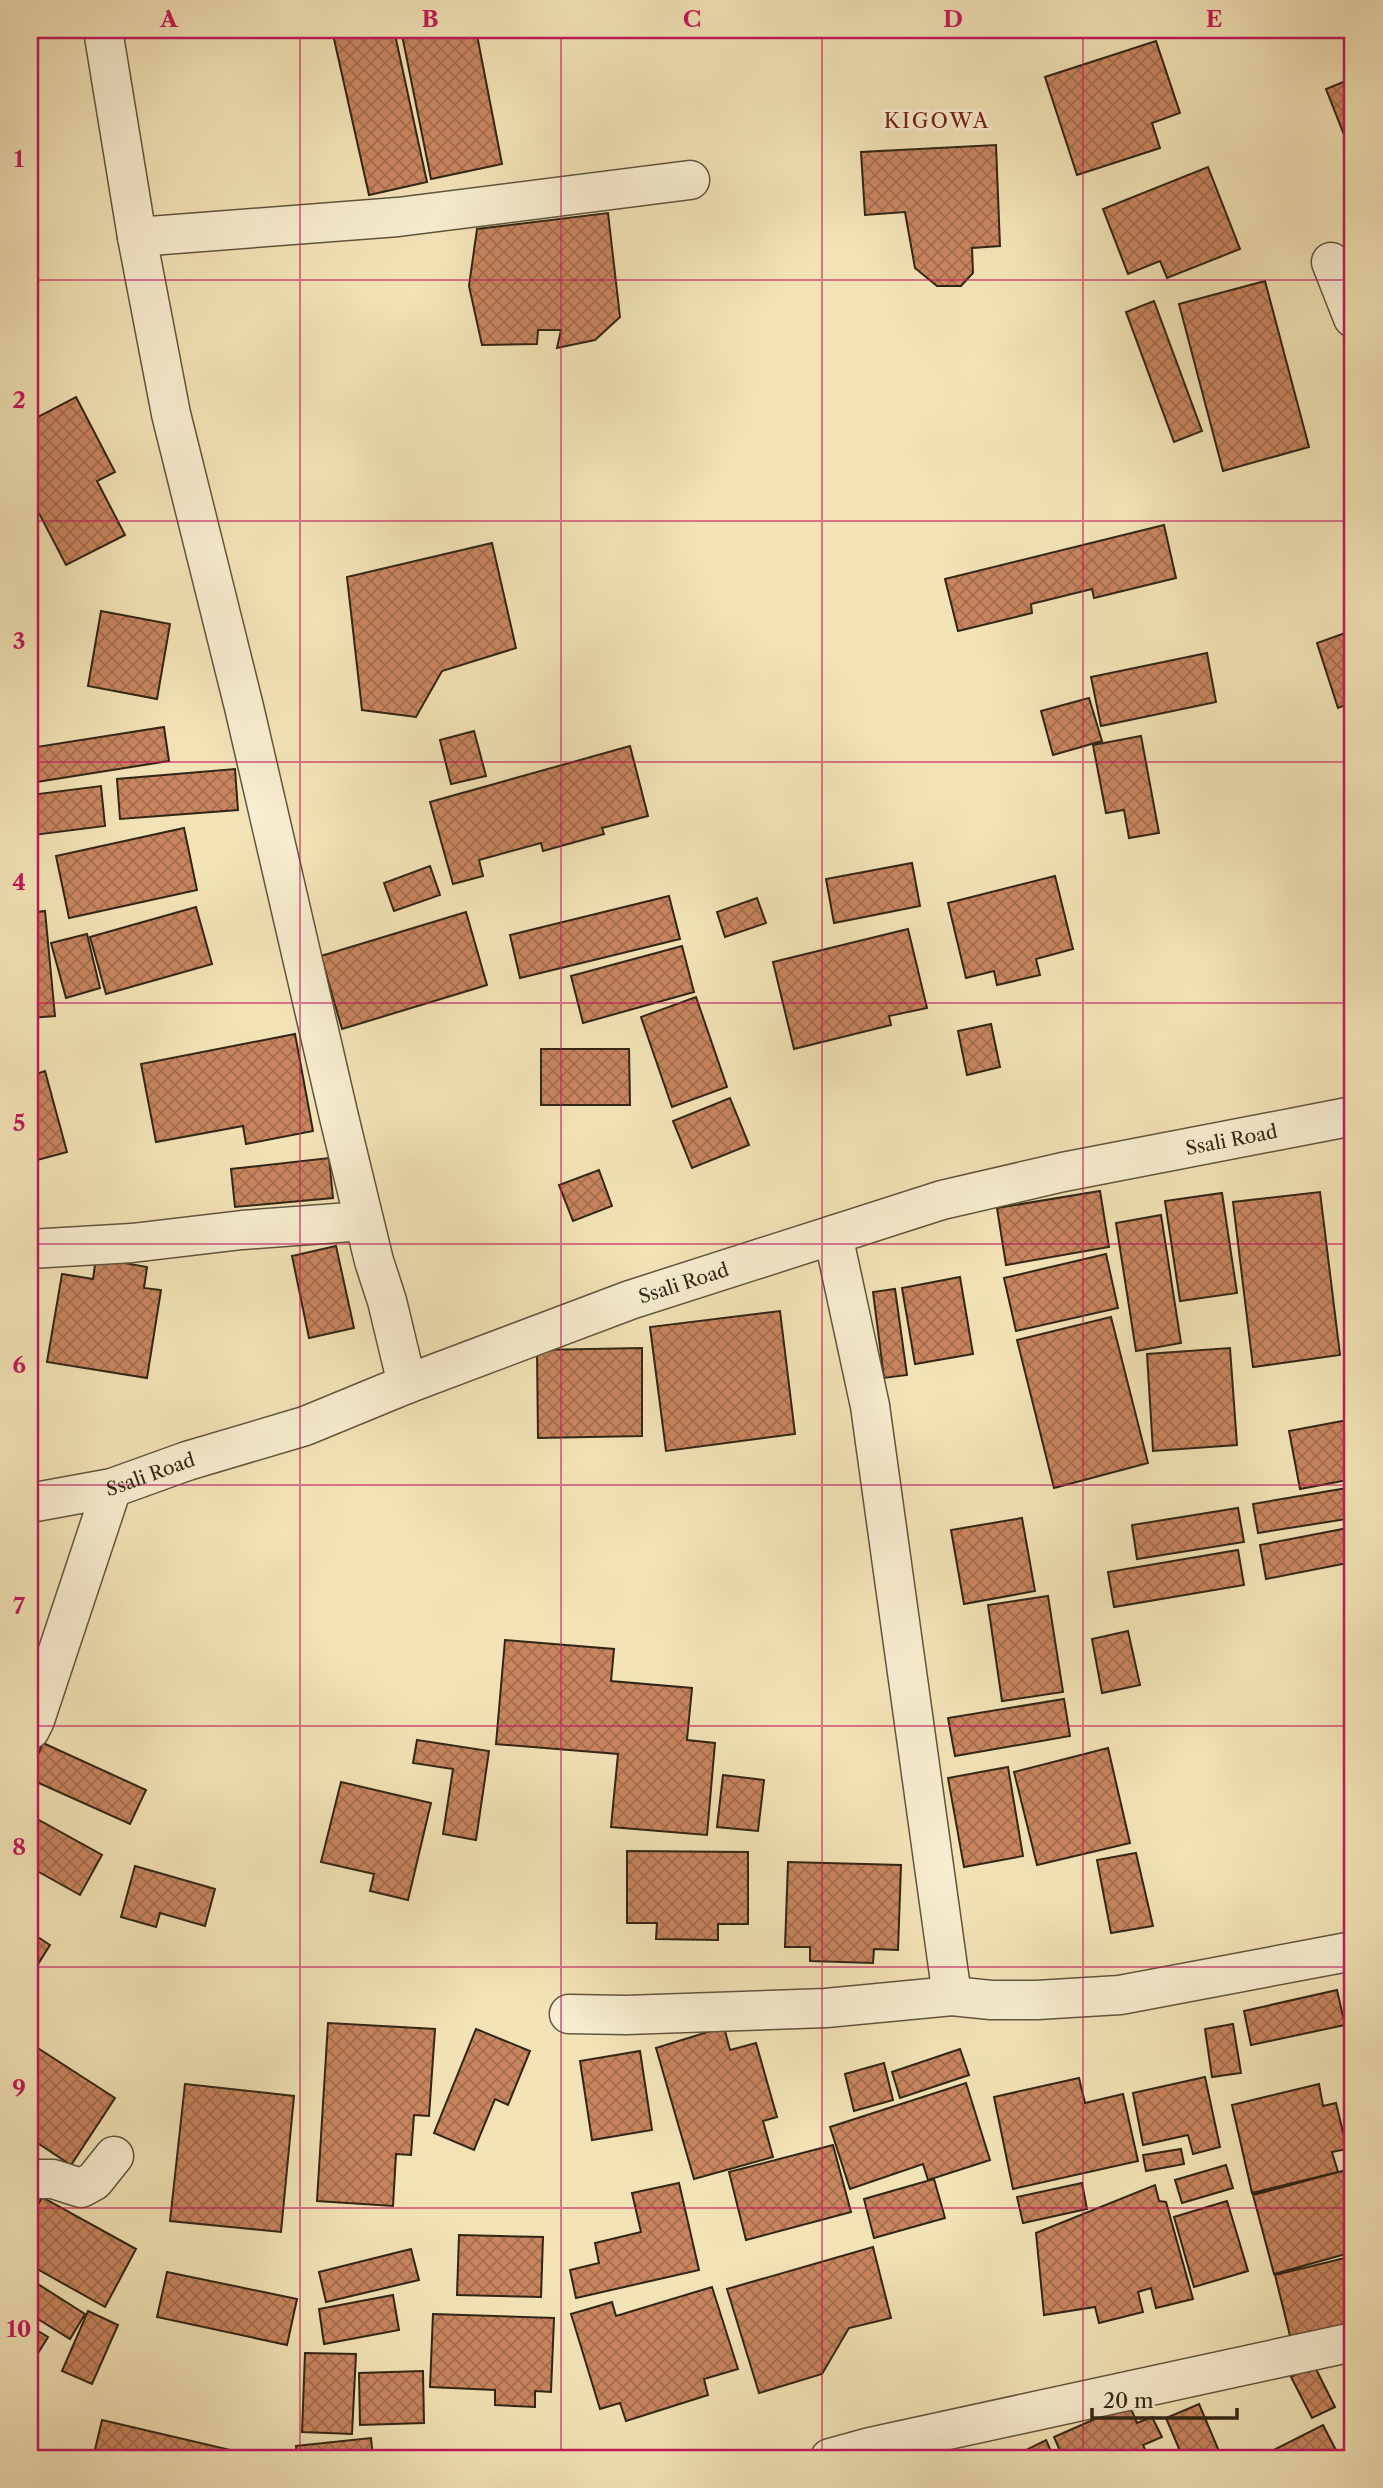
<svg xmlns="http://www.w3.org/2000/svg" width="1383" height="2488" viewBox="0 0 1383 2488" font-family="'Libre Caslon Text',serif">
	<defs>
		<pattern id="building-cross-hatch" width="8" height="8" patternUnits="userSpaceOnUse" patternTransform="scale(1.75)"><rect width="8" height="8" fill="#c98560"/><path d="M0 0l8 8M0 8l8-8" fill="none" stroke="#a46d4e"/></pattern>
	</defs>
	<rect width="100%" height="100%" fill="#f2e3b6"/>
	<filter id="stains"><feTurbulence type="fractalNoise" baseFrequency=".00286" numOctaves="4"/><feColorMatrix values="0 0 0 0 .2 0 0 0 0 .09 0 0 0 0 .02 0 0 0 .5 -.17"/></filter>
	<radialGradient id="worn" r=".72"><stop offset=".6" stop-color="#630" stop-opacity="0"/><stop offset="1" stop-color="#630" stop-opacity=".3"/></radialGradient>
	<path fill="url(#building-cross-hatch)" stroke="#312615" stroke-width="2" d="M 332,30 L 394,30 L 427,182 L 369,195 Z
		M 401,30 L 476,30 L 502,164 L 431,179 Z
		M 1156,41 L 1180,113 L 1152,123 L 1160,148 L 1077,175 L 1045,77 Z
		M 1353,78 L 1353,149 L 1350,150 L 1326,89 Z
		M 996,145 L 1000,246 L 972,248 L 973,273 L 961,286 L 937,286 L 915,268 L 905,212 L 865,215 L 861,152 Z
		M 1208,167 L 1240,249 L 1167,278 L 1160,261 L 1128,274 L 1103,209 Z
		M 608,213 L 620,317 L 595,340 L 557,348 L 561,330 L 538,330 L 537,344 L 482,345 L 469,286 L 477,229 Z
		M 1265,281 L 1309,447 L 1223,471 L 1179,304 Z
		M 1154,301 L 1202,431 L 1174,442 L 1126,312 Z
		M 76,397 L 115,472 L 97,481 L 125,535 L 66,565 L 30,496 L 30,421 Z
		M 1164,525 L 1176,578 L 1094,598 L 1092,589 L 1031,604 L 1032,613 L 958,631 L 945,579 Z
		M 492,543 L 516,648 L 442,671 L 416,717 L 362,710 L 347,577 Z
		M 101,611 L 170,624 L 157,699 L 88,686 Z
		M 1345,633 L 1353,656 L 1353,702 L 1338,708 L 1317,643 Z
		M 1207,653 L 1216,702 L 1101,726 L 1091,677 Z
		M 1089,698 L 1102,741 L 1053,755 L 1041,711 Z
		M 164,727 L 169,761 L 30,783 L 30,748 Z
		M 474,731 L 486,776 L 451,784 L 440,740 Z
		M 1141,736 L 1159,833 L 1129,838 L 1124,810 L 1106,813 L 1093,745 Z
		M 630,746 L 648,816 L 602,828 L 604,834 L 543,851 L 541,843 L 479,860 L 483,876 L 453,884 L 430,802 Z
		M 235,769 L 238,810 L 120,819 L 117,779 Z
		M 101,786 L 105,826 L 34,835 L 30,795 Z
		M 184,828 L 197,890 L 69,918 L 56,856 Z
		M 912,863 L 920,906 L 834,923 L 826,879 Z
		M 430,866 L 440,895 L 394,911 L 384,883 Z
		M 1055,876 L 1073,949 L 1036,959 L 1040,975 L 997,985 L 994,971 L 966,978 L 948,903 Z
		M 669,896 L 680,939 L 520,978 L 510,935 Z
		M 757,898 L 766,923 L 725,937 L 717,912 Z
		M 196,907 L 212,964 L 106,994 L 90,937 Z
		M 45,911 L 55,1016 L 30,1018 L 30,913 Z
		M 466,912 L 487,985 L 342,1029 L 321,956 Z
		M 908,929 L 927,1008 L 889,1016 L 891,1025 L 794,1049 L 773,962 Z
		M 87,934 L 100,988 L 66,998 L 51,943 Z
		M 682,946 L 694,992 L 583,1023 L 571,976 Z
		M 696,997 L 727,1087 L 672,1107 L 641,1017 Z
		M 991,1024 L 1000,1067 L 967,1075 L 958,1031 Z
		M 295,1034 L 313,1131 L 246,1144 L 243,1126 L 156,1142 L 141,1064 Z
		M 541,1049 L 629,1049 L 630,1105 L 541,1105 Z
		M 45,1071 L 67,1152 L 30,1162 L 30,1076 Z
		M 730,1098 L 749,1145 L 692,1168 L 673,1121 Z
		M 1353,1150 L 1353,1183 L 1350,1184 L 1344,1151 Z
		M 329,1158 L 333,1198 L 235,1207 L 231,1169 Z
		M 599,1170 L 612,1206 L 573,1221 L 559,1185 Z
		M 1348,1187 L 1353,1187 L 1353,1228 Z
		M 1100,1191 L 1109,1247 L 1006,1265 L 997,1208 Z
		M 1320,1192 L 1340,1355 L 1253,1367 L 1233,1202 Z
		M 1222,1193 L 1237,1293 L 1180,1301 L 1165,1201 Z
		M 1161,1215 L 1181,1343 L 1136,1351 L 1116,1223 Z
		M 336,1246 L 354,1328 L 309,1338 L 292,1256 Z
		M 1106,1254 L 1118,1308 L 1016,1331 L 1004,1278 Z
		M 96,1258 L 147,1267 L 144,1288 L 161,1290 L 147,1378 L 47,1362 L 62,1274 L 93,1279 Z
		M 960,1277 L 973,1354 L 915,1364 L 902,1288 Z
		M 895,1289 L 907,1375 L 884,1378 L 873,1292 Z
		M 780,1311 L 795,1434 L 666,1451 L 650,1327 Z
		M 1111,1317 L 1148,1463 L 1054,1488 L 1017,1340 Z
		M 642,1348 L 642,1436 L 538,1438 L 537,1350 Z
		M 1230,1348 L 1237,1445 L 1153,1451 L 1147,1354 Z
		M 1353,1419 L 1353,1479 L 1300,1489 L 1289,1431 Z
		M 1353,1487 L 1353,1518 L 1258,1533 L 1253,1504 Z
		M 1238,1508 L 1244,1542 L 1137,1559 L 1132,1525 Z
		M 1022,1518 L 1035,1591 L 964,1604 L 951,1530 Z
		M 1353,1527 L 1353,1562 L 1266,1579 L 1260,1545 Z
		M 1238,1550 L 1244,1585 L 1114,1607 L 1108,1572 Z
		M 1048,1596 L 1063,1692 L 1002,1701 L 988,1605 Z
		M 1128,1631 L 1140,1685 L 1102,1693 L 1092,1639 Z
		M 505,1640 L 614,1649 L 611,1681 L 692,1688 L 687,1740 L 715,1743 L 707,1835 L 611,1827 L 618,1754 L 496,1744 Z
		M 1064,1699 L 1070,1736 L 955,1756 L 948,1718 Z
		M 417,1740 L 489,1751 L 476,1840 L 443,1834 L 453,1769 L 413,1763 Z
		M 43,1743 L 146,1790 L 130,1824 L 30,1779 L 30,1772 Z
		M 1108,1748 L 1130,1843 L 1037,1865 L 1014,1772 Z
		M 1008,1767 L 1023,1856 L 964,1867 L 948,1778 Z
		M 723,1775 L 764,1780 L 758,1831 L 717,1827 Z
		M 341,1782 L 431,1803 L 408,1900 L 370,1891 L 374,1874 L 321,1862 Z
		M 30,1815 L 102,1855 L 80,1895 L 30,1867 Z
		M 627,1851 L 748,1852 L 748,1924 L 718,1924 L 718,1940 L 656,1939 L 657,1923 L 627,1923 Z
		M 1136,1853 L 1153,1926 L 1111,1933 L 1097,1860 Z
		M 788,1862 L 901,1865 L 898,1950 L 874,1949 L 873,1963 L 810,1961 L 810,1947 L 785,1947 Z
		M 135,1866 L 215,1889 L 205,1926 L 160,1913 L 156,1927 L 121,1917 Z
		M 30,1932 L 50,1945 L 30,1977 Z
		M 1337,1990 L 1345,2025 L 1251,2045 L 1244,2011 Z
		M 328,2023 L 435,2029 L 429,2116 L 414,2115 L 411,2155 L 396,2154 L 393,2206 L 317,2201 Z
		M 1233,2024 L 1241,2073 L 1212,2077 L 1205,2029 Z
		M 724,2027 L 730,2050 L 756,2043 L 777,2117 L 763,2121 L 773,2157 L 694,2179 L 656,2048 Z
		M 476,2029 L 530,2051 L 508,2105 L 495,2099 L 474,2150 L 434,2133 Z
		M 30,2043 L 115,2098 L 71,2165 L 30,2138 Z
		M 960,2049 L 969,2075 L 900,2098 L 892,2072 Z
		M 640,2051 L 652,2130 L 592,2140 L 580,2061 Z
		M 884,2063 L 893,2100 L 854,2111 L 845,2074 Z
		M 1205,2077 L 1220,2147 L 1193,2154 L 1188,2135 L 1143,2145 L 1133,2093 Z
		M 1079,2078 L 1085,2103 L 1123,2094 L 1138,2161 L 1013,2189 L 994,2097 Z
		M 966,2083 L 990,2160 L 928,2180 L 923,2164 L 850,2189 L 830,2127 Z
		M 185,2084 L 294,2096 L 281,2232 L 170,2221 Z
		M 1319,2084 L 1323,2106 L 1336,2103 L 1347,2149 L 1332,2152 L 1338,2172 L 1252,2193 L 1232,2105 Z
		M 833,2145 L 851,2212 L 746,2240 L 729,2172 Z
		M 1181,2149 L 1184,2164 L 1146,2171 L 1143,2155 Z
		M 1226,2165 L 1233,2188 L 1182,2203 L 1175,2180 Z
		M 1350,2169 L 1353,2180 L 1353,2252 L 1274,2274 L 1253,2195 Z
		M 934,2179 L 945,2218 L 874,2238 L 864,2199 Z
		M 679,2183 L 699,2270 L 576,2298 L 570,2270 L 599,2263 L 595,2243 L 641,2232 L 632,2193 Z
		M 1082,2183 L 1087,2209 L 1023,2223 L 1017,2197 Z
		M 1155,2185 L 1159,2201 L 1166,2202 L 1193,2299 L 1156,2308 L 1151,2288 L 1138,2292 L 1143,2312 L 1099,2323 L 1095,2307 L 1044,2315 L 1036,2233 Z
		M 42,2197 L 136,2249 L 105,2307 L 30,2265 L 30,2220 Z
		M 1227,2201 L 1248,2271 L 1194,2287 L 1174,2217 Z
		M 459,2235 L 543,2237 L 541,2297 L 457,2295 Z
		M 873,2247 L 891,2318 L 849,2328 L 822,2374 L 759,2393 L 727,2289 Z
		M 411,2249 L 419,2280 L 326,2302 L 319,2272 Z
		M 1353,2256 L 1353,2332 L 1293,2348 L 1275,2275 Z
		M 167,2272 L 297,2299 L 287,2345 L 157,2317 Z
		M 30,2279 L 85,2314 L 70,2339 L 30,2314 Z
		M 712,2287 L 738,2369 L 704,2379 L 708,2395 L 626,2421 L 620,2403 L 600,2409 L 571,2314 L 612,2302 L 616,2316 Z
		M 393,2295 L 399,2330 L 324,2344 L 319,2309 Z
		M 88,2311 L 118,2325 L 92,2384 L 62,2371 Z
		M 433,2314 L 554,2318 L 551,2392 L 535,2391 L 535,2407 L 495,2405 L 495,2390 L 430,2387 Z
		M 30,2326 L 48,2337 L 30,2366 Z
		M 305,2353 L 356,2354 L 352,2434 L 302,2432 Z
		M 1314,2365 L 1335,2407 L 1312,2418 L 1291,2377 Z
		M 423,2371 L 424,2423 L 360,2425 L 359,2373 Z
		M 1129,2404 L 1137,2423 L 1152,2417 L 1162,2437 L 1143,2445 L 1149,2458 L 1063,2458 L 1054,2437 Z
		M 1199,2404 L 1221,2456 L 1215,2458 L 1183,2458 L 1166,2418 Z
		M 102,2420 L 265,2458 L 93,2458 Z
		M 1323,2425 L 1340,2458 L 1258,2458 Z
		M 371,2438 L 373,2458 L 297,2458 L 296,2446 Z
		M 1046,2440 L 1054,2458 L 1010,2458 Z"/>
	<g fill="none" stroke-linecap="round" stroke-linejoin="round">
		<g stroke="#61553d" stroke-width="41">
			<g id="street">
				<path d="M 103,30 L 137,237 L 171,414 L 244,707 L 339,1117 L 374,1261 L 387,1301 L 407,1384"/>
				<path d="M 137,237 L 398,217 L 690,180"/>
				<path d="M 1331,262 L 1353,318"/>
				<path d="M 833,1235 L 870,1406 L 952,1996"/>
				<path d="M 30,1249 L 132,1243 L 242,1230 L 364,1221"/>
				<path id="s1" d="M 30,1503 L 112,1488 L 187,1461 L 305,1426 L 407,1384 L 630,1300 L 942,1200 L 1063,1172 L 1353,1116"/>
				<path d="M 30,1730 L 35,1720 L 112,1488"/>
				<path d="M 569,2014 L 626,2015 L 826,2008 L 952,1996 L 991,2000 L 1037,2000 L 1120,1995 L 1353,1951"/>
				<path d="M 30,2179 L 53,2179 L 81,2188 L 94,2181 L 114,2156"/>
				<path d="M 830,2458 L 870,2447 L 1353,2342"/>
			</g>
		</g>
		<use href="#street" stroke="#f7edd0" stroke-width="38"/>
	</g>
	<path fill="none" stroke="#c2185b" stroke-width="2" stroke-opacity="0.55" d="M 300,30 L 300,2458M 561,30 L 561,2458M 822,30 L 822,2458M 1083,30 L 1083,2458M 30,280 L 1353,280M 30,521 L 1353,521M 30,762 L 1353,762M 30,1003 L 1353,1003M 30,1244 L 1353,1244M 30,1485 L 1353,1485M 30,1726 L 1353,1726M 30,1967 L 1353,1967M 30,2208 L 1353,2208"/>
	<g text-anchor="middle" stroke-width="6" stroke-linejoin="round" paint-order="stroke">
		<g font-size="19" fill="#312615" stroke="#f7edd0">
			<text dy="7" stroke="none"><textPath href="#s1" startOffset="1258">Ssali Road</textPath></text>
			<text dy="7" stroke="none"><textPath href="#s1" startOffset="691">Ssali Road</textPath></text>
			<text dy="7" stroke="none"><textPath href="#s1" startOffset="124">Ssali Road</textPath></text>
		</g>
		<g font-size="21" letter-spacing="2" fill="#7a1f14" stroke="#f7edd0">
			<text x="937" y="128">KIGOWA</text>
		</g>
	</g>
	<rect width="1383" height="2488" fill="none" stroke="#f2e3b6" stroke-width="77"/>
	<path d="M1092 2408v10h145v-10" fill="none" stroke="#312615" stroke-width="3.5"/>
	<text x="1103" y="2408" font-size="21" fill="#312615" stroke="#f7edd0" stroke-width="5" paint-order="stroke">20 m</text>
	<rect x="38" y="38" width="1306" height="2412" fill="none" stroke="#c2185b" stroke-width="2.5"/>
	<g font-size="23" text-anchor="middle" font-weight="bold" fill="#c2185b">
		<text x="169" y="27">A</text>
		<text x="430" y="27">B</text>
		<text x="692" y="27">C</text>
		<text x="953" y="27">D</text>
		<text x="1214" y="27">E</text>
		<text x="19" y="167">1</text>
		<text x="19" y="408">2</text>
		<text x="19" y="649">3</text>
		<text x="19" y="890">4</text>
		<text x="19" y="1131">5</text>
		<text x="19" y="1373">6</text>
		<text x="19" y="1614">7</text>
		<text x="19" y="1855">8</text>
		<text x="19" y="2096">9</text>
		<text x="19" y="2337">10</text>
	</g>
	<rect width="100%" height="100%" filter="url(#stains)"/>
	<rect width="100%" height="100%" fill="url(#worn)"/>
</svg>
